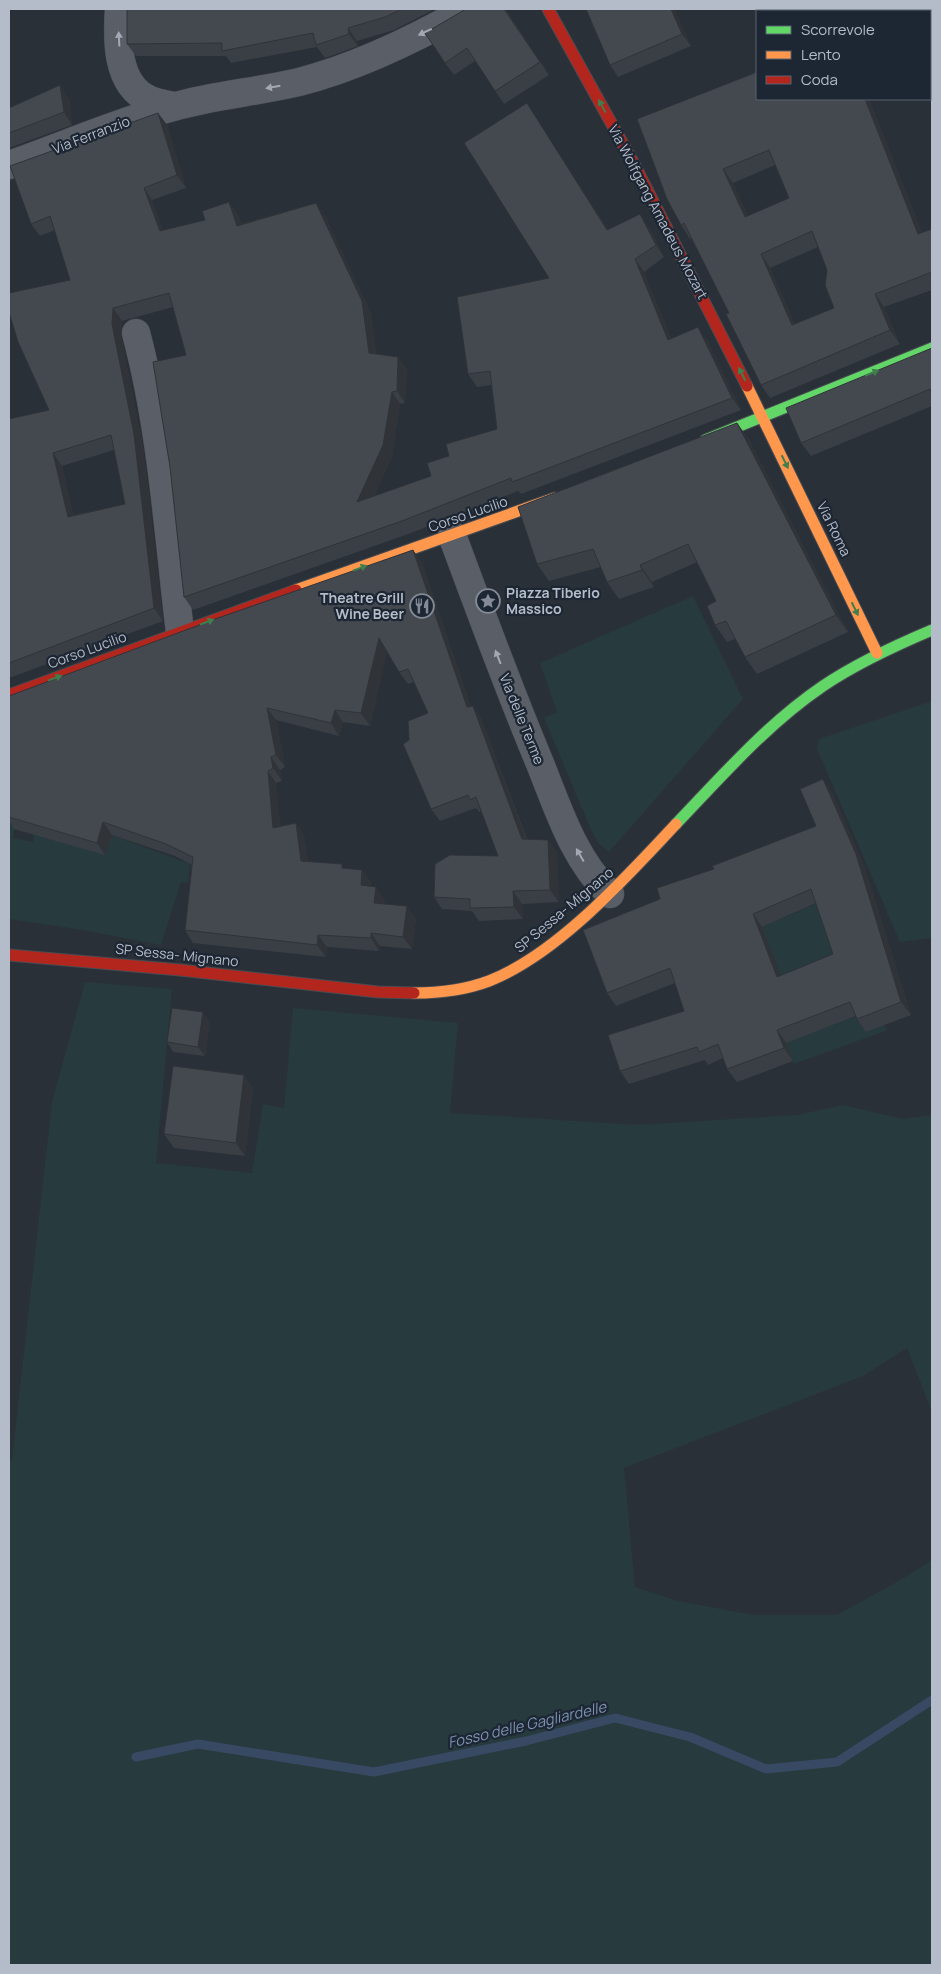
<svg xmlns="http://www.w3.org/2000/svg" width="941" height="1974" viewBox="0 0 941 1974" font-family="Manrope,sans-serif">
	<rect width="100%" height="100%" fill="#2a3038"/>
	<path fill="#273a3e" d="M 693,596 L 743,699 L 609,852 L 599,844 L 592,832 L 544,718 L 557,712 L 540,663 Z
		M 932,701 L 932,938 L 900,942 L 817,749 L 819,739 Z
		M 17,811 L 13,838 L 33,842 L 34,835 L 112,835 L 190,864 L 188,883 L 181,882 L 161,945 L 83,930 L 9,919 L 9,812 Z
		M 820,902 L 842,967 L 786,990 L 762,927 Z
		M 85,982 L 172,989 L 156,1163 L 252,1173 L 263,1104 L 284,1108 L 293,1008 L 458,1023 L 450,1113 L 639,1125 L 797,1115 L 843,1105 L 903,1119 L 932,1115 L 932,1412 L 907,1348 L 863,1376 L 624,1468 L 635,1587 L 678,1601 L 754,1615 L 837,1615 L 904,1578 L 932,1560 L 932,1965 L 9,1965 L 9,1461 L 12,1459 L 52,1102 Z
		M 860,1015 L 866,1032 L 884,1025 L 888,1030 L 794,1064 L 781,1044 Z"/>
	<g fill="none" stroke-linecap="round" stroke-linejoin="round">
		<path stroke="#384963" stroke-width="9" d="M 136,1757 L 198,1744 L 374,1772 L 526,1741 L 615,1718 L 690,1737 L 766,1769 L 837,1762 L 932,1700"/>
		<g stroke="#484c53" stroke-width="29">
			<path id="street" d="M 119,9 C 117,39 116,84 148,99 C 155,103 166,104 174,106
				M 9,165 C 64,146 117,122 173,107 C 214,95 257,92 299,82 C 358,67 415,39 468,9
				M 136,333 C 162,430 168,533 180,632
				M 452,535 C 480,611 508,687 539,761 C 558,808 573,858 610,894"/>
		</g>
		<g stroke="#484c53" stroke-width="13">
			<path id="fast" d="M 705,440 L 932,348
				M 676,824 C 722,776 767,724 823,686 C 857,663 894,646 932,630"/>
		</g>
		<g stroke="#484c53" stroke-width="13">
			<path id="slow" d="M 747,386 L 877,653
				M 296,590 L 555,498
				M 414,993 C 439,993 465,990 489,981 C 558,954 625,878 676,824"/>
		</g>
		<g stroke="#484c53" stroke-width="13">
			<path id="jam" d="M 548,9 L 635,166 L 747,386
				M 9,695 L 296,590
				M 9,955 L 180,970 L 378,992 L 414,993"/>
		</g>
		<use href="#street" stroke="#5a5e66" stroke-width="28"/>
		<use href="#fast" stroke="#63d668" stroke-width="11"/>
		<use href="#slow" stroke="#ff974d" stroke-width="11"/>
		<use href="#jam" stroke="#b3261e" stroke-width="11"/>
	</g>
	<path fill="#3a3f45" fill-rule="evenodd" d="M 127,9 L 435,9 L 394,30 L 357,41 L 358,46 L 325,58 L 317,47 L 231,63 L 226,56 L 136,56 L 127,44 Z
		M 505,9 L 549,75 L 504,104 L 475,61 L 454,75 L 445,63 Z
		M 674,9 L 691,46 L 618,77 L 610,65 Z
		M 69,98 L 72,125 L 9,148 L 9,108 Z
		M 869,99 L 922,232 L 932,229 L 932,290 L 884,307 L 900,344 L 770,398 L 761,385 L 729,313 L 691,238 L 690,239 L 681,225 L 637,119 ZM 775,165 L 789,198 L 748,216 L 733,183 ZM 818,247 L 827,270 L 834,308 L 795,324 L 770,268 Z
		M 158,113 L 167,125 L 186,188 L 152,200 L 163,230 L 205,220 L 229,202 L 238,215 L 241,224 L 316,203 L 325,216 L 371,313 L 376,354 L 407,369 L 405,403 L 400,404 L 392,457 L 374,496 L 431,476 L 449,456 L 497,429 L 491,385 L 477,387 L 468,374 L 549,278 L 535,116 L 608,230 L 649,227 L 664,257 L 644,272 L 671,338 L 707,340 L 741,410 L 521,494 L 518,491 L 411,533 L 193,610 L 184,597 L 186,355 L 173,307 L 122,321 L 121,337 L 143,446 L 163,621 L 9,678 L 9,419 L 49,410 L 70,280 L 55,230 L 40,236 L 31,224 ZM 114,450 L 125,504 L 73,515 L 62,466 Z
		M 932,348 L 932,406 L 811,456 L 801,443 Z
		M 737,423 L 749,440 L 848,632 L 757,674 L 745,657 L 735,639 L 727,642 L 715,625 L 716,601 L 697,562 L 652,582 L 654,587 L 619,599 L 607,582 L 601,567 L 549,581 L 537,564 Z
		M 413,550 L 422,563 L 471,706 L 481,718 L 527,839 L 557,852 L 559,902 L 522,904 L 523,919 L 479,921 L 472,911 L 442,909 L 434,897 L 498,856 L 481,811 L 479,812 L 476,808 L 440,821 L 431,809 L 409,740 L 428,713 L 414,682 L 408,684 L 399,672 L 387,652 L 370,726 L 343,722 L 339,736 L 276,720 L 285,767 L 280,770 L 282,781 L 276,783 L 280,826 L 296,823 L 304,836 L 308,861 L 345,868 L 362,870 L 371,882 L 371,887 L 385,900 L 384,904 L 416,919 L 412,949 L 380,946 L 379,951 L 327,947 L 326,957 L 193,943 L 185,930 L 192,865 L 175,856 L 112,835 L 105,855 L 14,829 L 9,821 L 9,696 Z
		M 832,792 L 865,868 L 911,1015 L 866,1032 L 857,1019 L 856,1016 L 786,1043 L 793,1061 L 737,1082 L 727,1069 L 723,1058 L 708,1065 L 705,1060 L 629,1084 L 620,1071 L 684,1011 L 675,983 L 616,1006 L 607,993 L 660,899 L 816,826 ZM 816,903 L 833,954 L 780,976 L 762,927 Z
		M 210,1021 L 205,1056 L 173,1052 L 167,1042 Z
		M 244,1075 L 253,1088 L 245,1156 L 174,1148 L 164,1134 Z"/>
	<path fill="#303338" d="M 671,9 L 674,9 L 691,46 L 682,34 Z
		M 348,28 L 357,41 L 358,46 L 349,34 Z
		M 60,85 L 69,98 L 72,125 L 64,112 Z
		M 865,99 L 869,99 L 928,247 L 918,234 Z
		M 527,103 L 535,116 L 616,243 L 607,230 Z
		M 158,113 L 167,125 L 186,188 L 177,175 Z
		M 723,169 L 733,183 L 755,231 L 745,217 Z
		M 144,188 L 152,200 L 168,243 L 160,231 Z
		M 229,202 L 238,215 L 246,238 L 237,226 Z
		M 316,203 L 325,216 L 371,313 L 378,365 L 369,353 Z
		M 640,214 L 649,227 L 664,257 L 656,245 Z
		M 761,254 L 770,268 L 802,339 L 792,325 Z
		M 635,259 L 644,272 L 677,352 L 668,340 Z
		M 875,294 L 884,307 L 900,344 L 890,330 Z
		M 113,308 L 122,321 L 121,337 L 143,446 L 163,621 L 154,608 L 112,324 Z
		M 698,327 L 707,340 L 741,410 L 732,398 Z
		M 398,357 L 407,369 L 405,403 L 397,391 Z
		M 392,392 L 400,404 L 392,457 L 366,514 L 357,502 Z
		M 737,423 L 749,440 L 848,632 L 836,615 Z
		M 53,453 L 62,466 L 76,529 L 68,517 Z
		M 413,550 L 422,563 L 476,720 L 467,707 Z
		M 640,565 L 652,582 L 654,587 L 642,570 Z
		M 379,638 L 388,650 L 370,726 L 361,713 Z
		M 473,706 L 481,718 L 531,852 L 522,839 Z
		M 267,708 L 276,720 L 285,767 L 276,755 Z
		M 335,710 L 343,722 L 339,736 L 331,723 Z
		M 271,757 L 280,770 L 282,781 L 273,768 Z
		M 268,771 L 276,783 L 282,841 L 273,828 Z
		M 823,779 L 832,792 L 865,868 L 911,1015 L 901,1002 Z
		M 103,822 L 112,835 L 105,855 L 97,843 Z
		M 296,823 L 304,836 L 310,873 L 301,861 Z
		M 548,840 L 557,852 L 559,902 L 550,890 Z
		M 362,870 L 371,882 L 370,898 L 361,885 Z
		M 376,887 L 385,900 L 383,915 L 374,903 Z
		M 513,891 L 522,904 L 523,919 L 514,907 Z
		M 407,906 L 416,919 L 412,949 L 403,937 Z
		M 753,914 L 762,927 L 786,990 L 777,977 Z
		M 371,933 L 380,946 L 379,951 L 371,938 Z
		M 318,935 L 327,947 L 326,957 L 317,945 Z
		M 203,1012 L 210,1021 L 205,1056 L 198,1047 Z
		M 777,1030 L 786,1043 L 793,1061 L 784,1048 Z
		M 244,1075 L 253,1088 L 245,1156 L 236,1143 Z"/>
	<path fill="#444950" stroke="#303338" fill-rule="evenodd" d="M 127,9 L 402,9 L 385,17 L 348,28 L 349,34 L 316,45 L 313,33 L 222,51 L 222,43 L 127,44 Z
		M 466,9 L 483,9 L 483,10 L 485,9 L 504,9 L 540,62 L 495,91 L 467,48 L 445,63 L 425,33 Z
		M 586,9 L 671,9 L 682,34 L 610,65 Z
		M 757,72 L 757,99 L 865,99 L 918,234 L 932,229 L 932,272 L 875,294 L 890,330 L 761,385 L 726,314 L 729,313 L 684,223 L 681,225 L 667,199 L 637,119 ZM 769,150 L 789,198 L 745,217 L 723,169 ZM 812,231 L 827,270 L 825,285 L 834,308 L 792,325 L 761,254 Z
		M 60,85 L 64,112 L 9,133 L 9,108 Z
		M 527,103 L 607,230 L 640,214 L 656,245 L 635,259 L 668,340 L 698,327 L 732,398 L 512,482 L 511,478 L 402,521 L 184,597 L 170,467 L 153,362 L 186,355 L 169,293 L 113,308 L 112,324 L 134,434 L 154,608 L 9,663 L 9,419 L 49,410 L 18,342 L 9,312 L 9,293 L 70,280 L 50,216 L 31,224 L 10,166 L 158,113 L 177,175 L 144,188 L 160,231 L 205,220 L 202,211 L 229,202 L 237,226 L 316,203 L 362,301 L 369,353 L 398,357 L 397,391 L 392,392 L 383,445 L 357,502 L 431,476 L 427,463 L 449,456 L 446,444 L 497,429 L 490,371 L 468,374 L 457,297 L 549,278 L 464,143 ZM 111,435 L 125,504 L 68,517 L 53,453 Z
		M 932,348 L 932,396 L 930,389 L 801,443 L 786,408 Z
		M 737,423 L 836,615 L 745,657 L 726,621 L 715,625 L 707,606 L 716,601 L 688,544 L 640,565 L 642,570 L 607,582 L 593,549 L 537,564 L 518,507 Z
		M 413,550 L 467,707 L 473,706 L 522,839 L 548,840 L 550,890 L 513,891 L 514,907 L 470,908 L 470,899 L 434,897 L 435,864 L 450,855 L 498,856 L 476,797 L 470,800 L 468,795 L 431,809 L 403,744 L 409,740 L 408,721 L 428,713 L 408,669 L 399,672 L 379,638 L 361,713 L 335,710 L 331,723 L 267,708 L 276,755 L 271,757 L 273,768 L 268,771 L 273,828 L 296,823 L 301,861 L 342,864 L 342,868 L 362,870 L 361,885 L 376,887 L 374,903 L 407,906 L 403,937 L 371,933 L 371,938 L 318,935 L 317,945 L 185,930 L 193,857 L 166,844 L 103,822 L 97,843 L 9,817 L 9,696 L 218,618 Z
		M 823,779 L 856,854 L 901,1002 L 857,1019 L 850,1002 L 777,1030 L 784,1048 L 727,1069 L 718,1044 L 699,1052 L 697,1047 L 620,1071 L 608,1035 L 684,1011 L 670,968 L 607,993 L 583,930 L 660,899 L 657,888 L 714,869 L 712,866 L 816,826 L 800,789 ZM 811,889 L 833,954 L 777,977 L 753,914 Z
		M 172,1008 L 203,1012 L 198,1047 L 167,1042 Z
		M 173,1066 L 244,1075 L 236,1143 L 164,1134 Z"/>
	<defs><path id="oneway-solid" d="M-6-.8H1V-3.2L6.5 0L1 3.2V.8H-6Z" transform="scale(1.25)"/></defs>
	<g fill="#a2a9b5">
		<use href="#oneway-solid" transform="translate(425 32) rotate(155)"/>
		<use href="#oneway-solid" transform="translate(119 39) rotate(-93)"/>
		<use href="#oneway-solid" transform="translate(273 87) rotate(170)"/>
		<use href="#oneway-solid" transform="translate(498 657) rotate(-111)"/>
		<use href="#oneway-solid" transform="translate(580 855) rotate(-120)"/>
	</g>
	<g fill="#407e4e">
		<use href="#oneway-solid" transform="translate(602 106) rotate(-118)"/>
		<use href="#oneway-solid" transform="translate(872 373) rotate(-23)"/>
		<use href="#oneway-solid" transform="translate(742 374) rotate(-117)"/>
		<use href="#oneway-solid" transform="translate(785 462) rotate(64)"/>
		<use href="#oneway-solid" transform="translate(360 568) rotate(-20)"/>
		<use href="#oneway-solid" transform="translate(855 609) rotate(64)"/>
		<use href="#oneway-solid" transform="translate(207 622) rotate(-21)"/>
		<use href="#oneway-solid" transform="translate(55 678) rotate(-20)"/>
	</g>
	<defs>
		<g id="sight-ring" transform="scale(1.25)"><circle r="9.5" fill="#1d2633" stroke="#848b96" stroke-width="1.5"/><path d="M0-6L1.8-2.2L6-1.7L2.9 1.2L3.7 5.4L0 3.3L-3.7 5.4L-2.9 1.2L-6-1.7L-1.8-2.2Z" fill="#848b96"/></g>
		<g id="restaurant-ring" transform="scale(1.25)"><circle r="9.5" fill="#1d2633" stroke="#848b96" stroke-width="1.5"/><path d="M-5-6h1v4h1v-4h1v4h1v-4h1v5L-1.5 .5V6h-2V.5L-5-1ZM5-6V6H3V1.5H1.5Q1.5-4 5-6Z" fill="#848b96"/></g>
	</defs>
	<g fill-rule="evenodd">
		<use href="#sight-ring" x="488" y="601"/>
		<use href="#restaurant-ring" x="422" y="606"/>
	</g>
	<g text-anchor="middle" stroke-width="4.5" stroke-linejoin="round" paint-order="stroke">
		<g font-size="14" fill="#b4bcc9" stroke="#1d2633">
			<text transform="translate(91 135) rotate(-21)" y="5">Via Ferranzio</text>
			<text transform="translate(658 212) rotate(62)" y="5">Via Wolfgang Amadeus Mozart</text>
			<text transform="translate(468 514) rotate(-19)" y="5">Corso Lucilio</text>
			<text transform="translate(834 529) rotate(64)" y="5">Via Roma</text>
			<text transform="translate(87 650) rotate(-20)" y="5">Corso Lucilio</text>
			<text transform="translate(522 719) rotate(68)" y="5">Via delle Terme</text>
			<text transform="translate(564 910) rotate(-40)" y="5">SP Sessa- Mignano</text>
			<text transform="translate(177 955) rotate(6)" y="5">SP Sessa- Mignano</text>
		</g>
		<g font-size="14" font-weight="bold" fill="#b4bcc9" stroke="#1d2633" text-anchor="start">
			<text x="506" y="598">Piazza Tiberio<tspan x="506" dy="16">Massico</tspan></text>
			<text x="404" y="603" text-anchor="end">Theatre Grill<tspan x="404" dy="16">Wine Beer</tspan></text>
		</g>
		<g font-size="15" font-style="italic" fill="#7c92b1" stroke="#1d2633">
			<text transform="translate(527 1725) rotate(-13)" y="5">Fosso delle Gagliardelle</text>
		</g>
	</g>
	<rect width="941" height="1974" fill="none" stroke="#b4bcc9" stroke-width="20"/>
	<rect x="756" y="10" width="175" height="90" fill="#1d2633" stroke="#59626f"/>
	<rect x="766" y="26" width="25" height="8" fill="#63d668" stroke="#59626f"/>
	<text x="801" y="35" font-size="15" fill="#b4bcc9">Scorrevole</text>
	<rect x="766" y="51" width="25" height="8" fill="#ff974d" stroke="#59626f"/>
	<text x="801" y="60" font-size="15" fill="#b4bcc9">Lento</text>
	<rect x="766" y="76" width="25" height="8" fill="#b3261e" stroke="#59626f"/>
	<text x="801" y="85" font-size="15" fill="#b4bcc9">Coda</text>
</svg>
